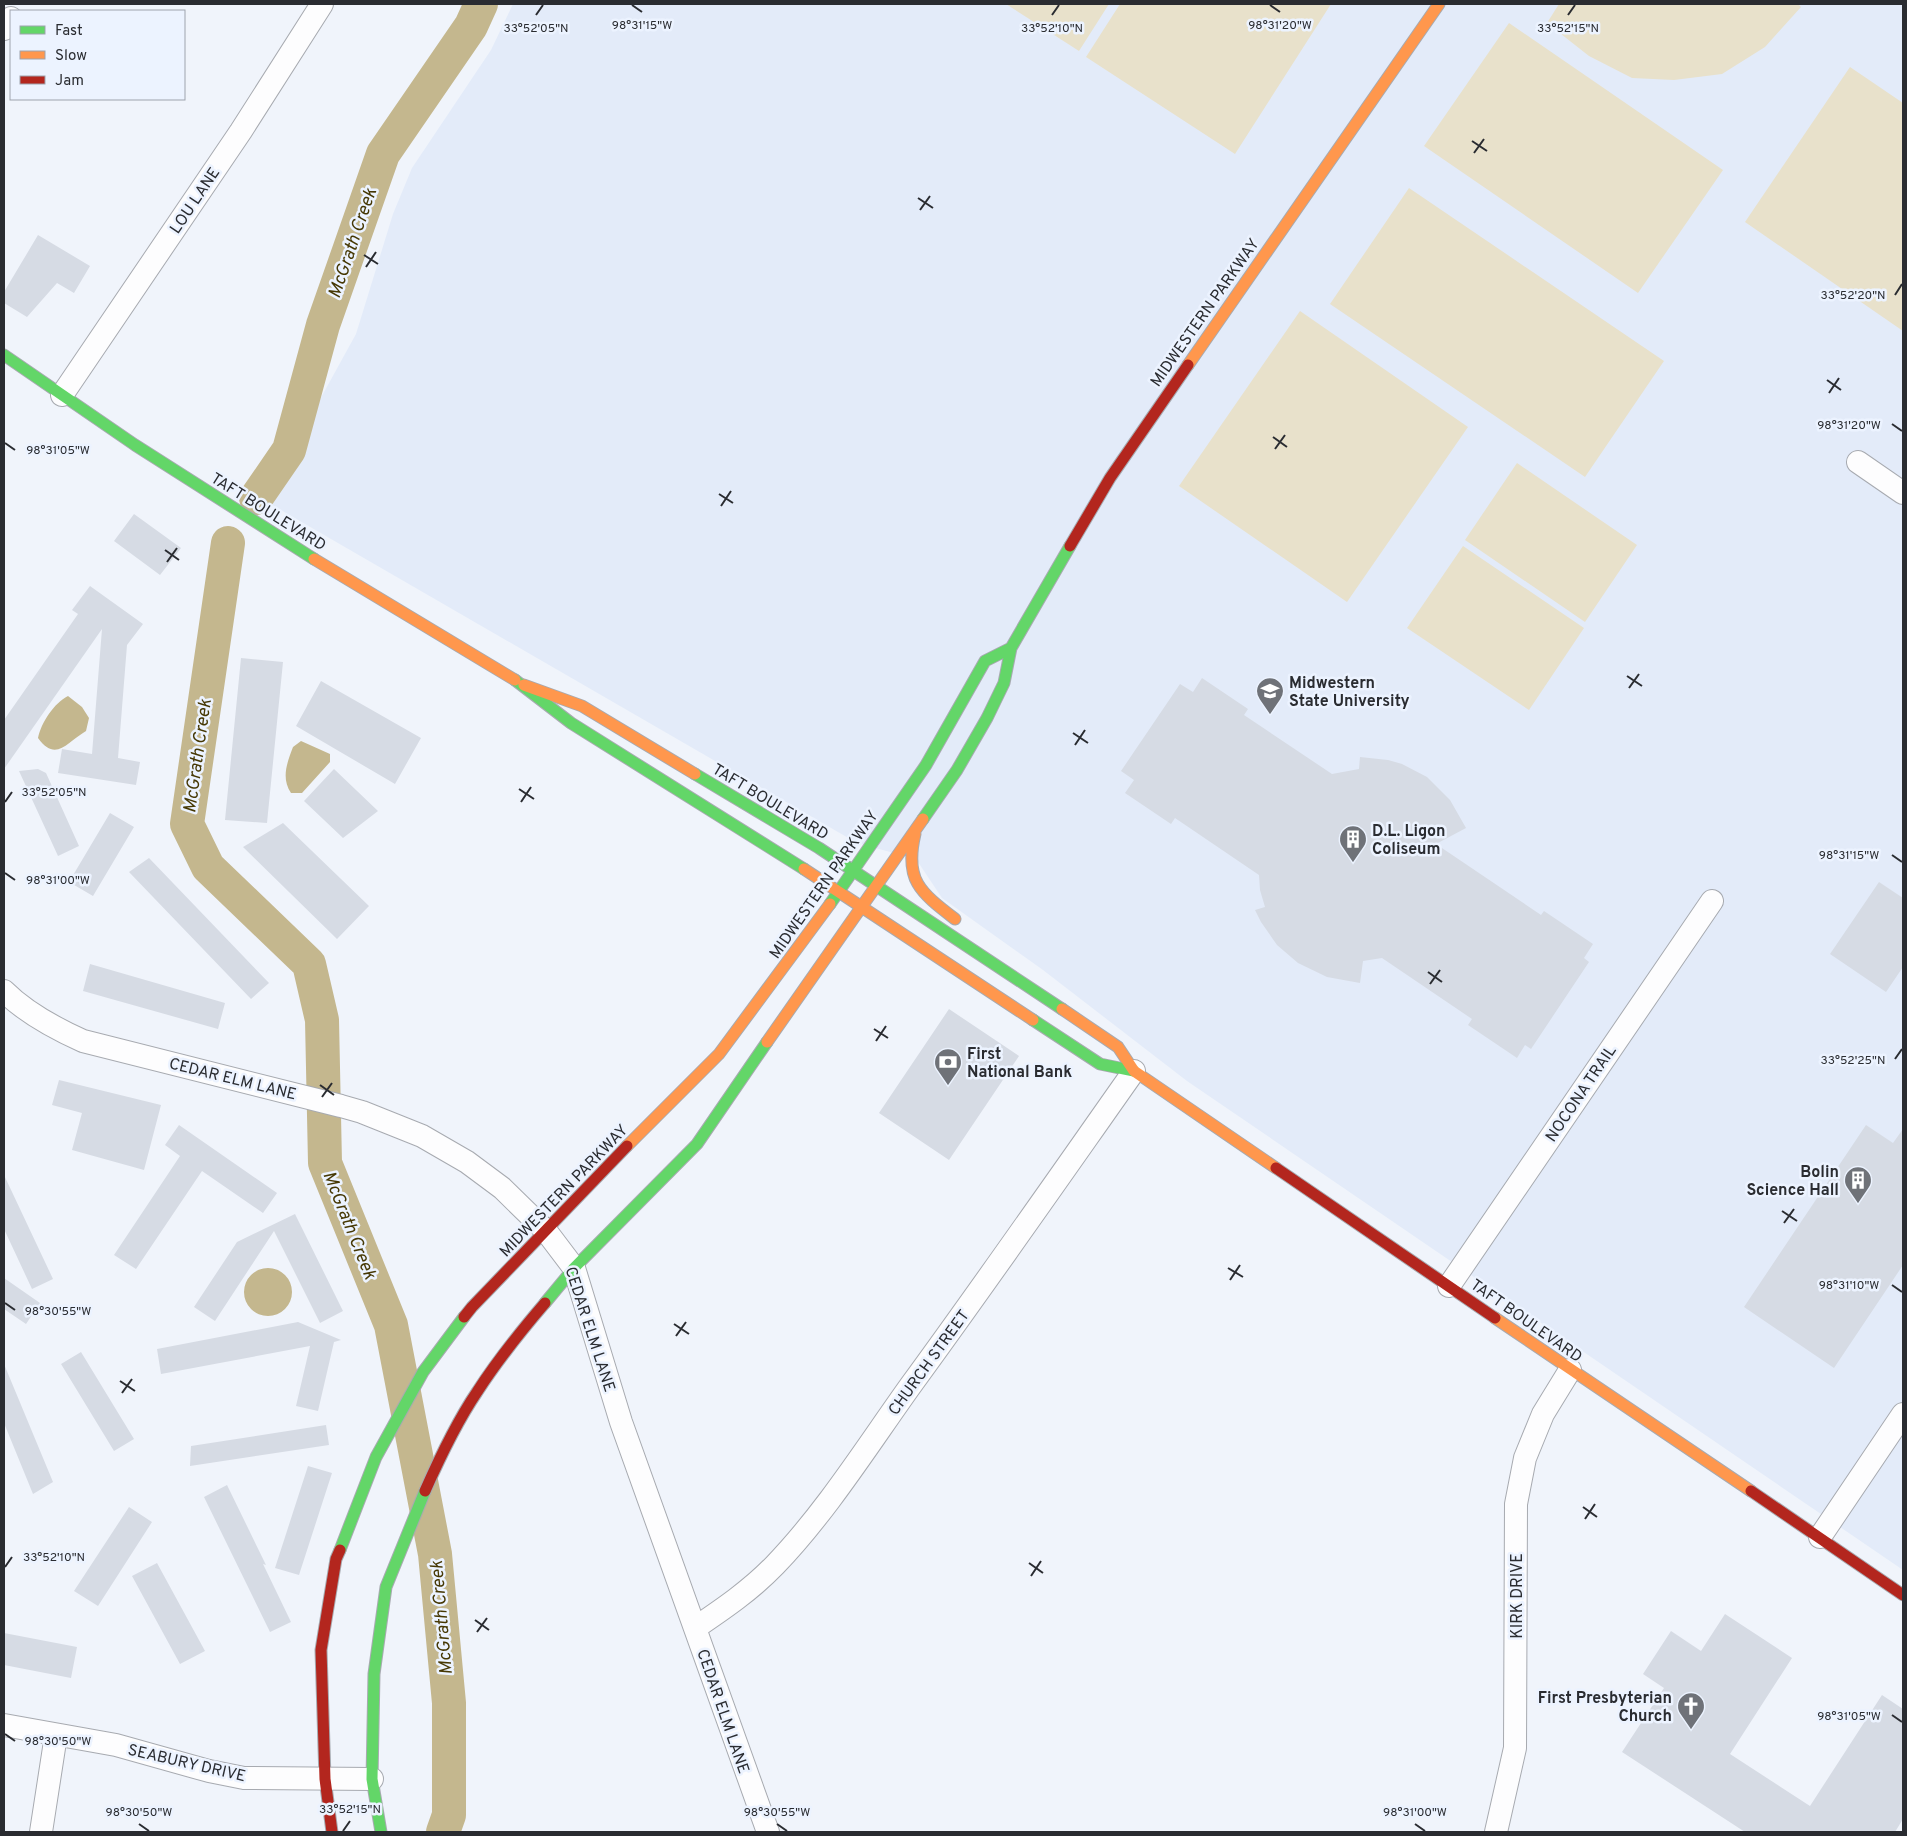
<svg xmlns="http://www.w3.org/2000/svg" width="1907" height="1836" viewBox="0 0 1907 1836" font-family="Overpass,sans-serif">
	<rect width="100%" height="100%" fill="#f0f4fb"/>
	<path fill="#e3ebf9" d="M 513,4 L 1903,4 L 1903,1570 L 1187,1081 L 1043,970 L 942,898 L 916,859 L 857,843 L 267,502 L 304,442 L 318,403 L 356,334 L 393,214 L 412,168 L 491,50 Z"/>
	<path fill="#e8e1cb" d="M 1006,4 L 1109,4 L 1079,51 Z
		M 1120,4 L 1331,4 L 1235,154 L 1086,57 Z
		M 1559,4 L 1798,4 L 1801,7 L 1765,47 L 1722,74 L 1674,80 L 1632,78 L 1589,56 L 1547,23 Z
		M 1509,23 L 1723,170 L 1638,293 L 1424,146 Z
		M 1850,67 L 1903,103 L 1903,331 L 1745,222 Z
		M 1409,188 L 1664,361 L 1585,477 L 1330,304 Z
		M 1300,311 L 1468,427 L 1347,602 L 1179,486 Z
		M 1517,463 L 1637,545 L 1585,622 L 1465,540 Z
		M 1463,546 L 1584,628 L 1529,710 L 1407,628 Z"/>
	<path fill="#c4b78e" d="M 68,696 L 82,707 L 89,718 L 86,731 C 67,742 56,763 38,738 C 41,723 54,703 68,696 Z
		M 301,741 L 330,754 L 330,762 L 302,793 L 291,793 C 281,778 287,763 293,747 Z
		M244 1292a24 24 0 1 1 48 0a24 24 0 1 1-48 0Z"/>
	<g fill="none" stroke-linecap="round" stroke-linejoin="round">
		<path stroke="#c4b78e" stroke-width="34" d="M 256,498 L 289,450 L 323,325 L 383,154 L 471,26 L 481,4
			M 228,543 L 187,824 L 208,867 L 309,964 L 322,1020 L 325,1163 L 391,1325 L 435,1554 L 449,1703 L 449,1815 L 443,1832"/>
	</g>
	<path fill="#d6dbe4" d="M 38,235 L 90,266 L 74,293 L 57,283 L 27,317 L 4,303 L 4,292 Z
		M 134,514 L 181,548 L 160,575 L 114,541 Z
		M 90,586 L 143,624 L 127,645 L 118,758 L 140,762 L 136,785 L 58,773 L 62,749 L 92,754 L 102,629 L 4,769 L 4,720 L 78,614 L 72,610 Z
		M 241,658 L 283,662 L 267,823 L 225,820 Z
		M 1202,678 L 1248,709 L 1244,715 L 1332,774 L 1359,769 L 1360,757 L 1388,760 L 1402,764 L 1427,777 L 1450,800 L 1466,828 L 1436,844 L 1541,915 L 1544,911 L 1593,944 L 1584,958 L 1589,962 L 1531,1049 L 1525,1045 L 1517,1058 L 1468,1025 L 1472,1019 L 1382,958 L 1363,961 L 1360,983 L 1327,977 L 1298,963 L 1277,945 L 1261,922 L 1255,910 L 1265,907 L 1260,890 L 1259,875 L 1175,818 L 1171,824 L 1125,793 L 1134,780 L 1121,771 L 1180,684 L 1193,692 Z
		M 321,681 L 421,738 L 395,784 L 296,726 Z
		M 38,769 L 46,773 L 79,846 L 58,856 L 19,771 Z
		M 334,769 L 378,811 L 343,838 L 304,801 Z
		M 110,813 L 134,827 L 93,896 L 69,882 Z
		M 283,823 L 369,906 L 337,939 L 243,847 Z
		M 149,858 L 269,983 L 251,999 L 129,872 Z
		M 1879,882 L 1903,898 L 1903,967 L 1886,992 L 1830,954 Z
		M 90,964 L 225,1003 L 218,1029 L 83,991 Z
		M 949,1009 L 1019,1056 L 949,1160 L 879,1113 Z
		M 59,1080 L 161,1105 L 144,1170 L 72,1150 L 82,1113 L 52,1105 Z
		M 179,1125 L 277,1193 L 263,1213 L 202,1171 L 136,1269 L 114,1255 L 180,1156 L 165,1145 Z
		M 1866,1125 L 1893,1143 L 1903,1129 L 1903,1265 L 1834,1368 L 1744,1307 Z
		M 4,1175 L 53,1279 L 32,1289 L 4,1229 Z
		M 295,1214 L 343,1311 L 320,1323 L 274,1231 L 215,1321 L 194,1307 L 237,1242 Z
		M 4,1278 L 40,1303 L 26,1324 L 4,1309 Z
		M 298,1322 L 341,1340 L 334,1342 L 318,1411 L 296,1406 L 310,1346 L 161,1374 L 157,1349 Z
		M 81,1352 L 134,1439 L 114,1451 L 61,1364 Z
		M 4,1364 L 53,1482 L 33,1494 L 4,1423 Z
		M 326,1425 L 329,1445 L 190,1466 L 191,1446 Z
		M 308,1466 L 332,1473 L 299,1575 L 275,1568 Z
		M 227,1485 L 266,1565 L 263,1564 L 291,1622 L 270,1632 L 204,1497 Z
		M 129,1507 L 152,1522 L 98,1606 L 74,1591 Z
		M 157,1563 L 205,1651 L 180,1664 L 132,1576 Z
		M 1725,1614 L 1792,1658 L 1730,1754 L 1810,1806 L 1882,1695 L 1903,1709 L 1903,1819 L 1895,1832 L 1745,1832 L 1622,1752 L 1664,1688 L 1643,1674 L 1671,1631 L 1701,1651 Z
		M 4,1633 L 77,1647 L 71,1678 L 4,1665 Z"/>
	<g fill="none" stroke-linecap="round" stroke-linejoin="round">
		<g stroke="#a7aab0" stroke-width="24">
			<path id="street" d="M 4,29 L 11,18
				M 62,395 L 241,131 L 322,4
				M 1858,462 L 1903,493
				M 4,991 C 26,1013 54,1028 83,1041 L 341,1106 L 362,1112 L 422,1136 L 467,1162 L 502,1188 L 546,1231 L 574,1268 L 621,1422 L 768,1832
				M 1449,1286 L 1712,901
				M 1820,1537 L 1903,1414
				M 695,1628 C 723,1609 751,1590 775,1565 C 826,1512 868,1445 911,1385 C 987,1281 1060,1176 1134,1071
				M 4,1725 L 116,1745 L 209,1771 L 244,1778 L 372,1779
				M 41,1832 L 56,1735
				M 1496,1832 L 1515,1748 L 1516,1504 L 1525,1458 L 1543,1414 L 1570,1370"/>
		</g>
		<g stroke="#a7aab0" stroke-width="13">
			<path id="fast" d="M 4,355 L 135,445 L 314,559
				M 515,680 L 571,723 L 804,869
				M 695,774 L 819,848 L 1062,1009
				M 923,819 L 957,770 L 987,718 L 1004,683 L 1011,648 L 1070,546
				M 830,904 L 926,765 L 985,661 L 1011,648
				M 1033,1020 L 1100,1064 L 1134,1071
				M 545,1303 L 574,1268 L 697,1144 L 767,1042
				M 340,1550 L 376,1457 L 423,1372 L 464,1317
				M 381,1832 L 372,1779 L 374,1674 L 386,1587 L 425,1491"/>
		</g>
		<g stroke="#a7aab0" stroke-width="13">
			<path id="slow" d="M 1188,365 L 1439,4
				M 314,559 L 515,680
				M 524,685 L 582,706 L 695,774
				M 915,834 C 904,880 920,892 955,919
				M 804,869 L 1033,1020
				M 1062,1009 L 1118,1047 L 1134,1071 L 1276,1168
				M 767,1042 L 923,819
				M 627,1146 L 719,1054 L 830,904
				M 1495,1318 L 1751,1491"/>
		</g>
		<g stroke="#a7aab0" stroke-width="13">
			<path id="jam" d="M 1070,546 L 1110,478 L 1188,365
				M 1276,1168 L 1495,1318
				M 464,1317 L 472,1307 L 627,1146
				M 425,1491 C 440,1457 456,1423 477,1392 C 497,1361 521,1331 545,1303
				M 1751,1491 L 1903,1595
				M 332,1832 L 325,1779 L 321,1650 L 336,1559 L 340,1550"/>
		</g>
		<use href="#street" stroke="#fdfdfe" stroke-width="22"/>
		<use href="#fast" stroke="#63d668" stroke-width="11"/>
		<use href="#slow" stroke="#ff974d" stroke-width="11"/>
		<use href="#jam" stroke="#b3261e" stroke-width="11"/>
	</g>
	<path fill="none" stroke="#2a2c31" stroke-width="2" d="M 632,5 L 642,12M 1270,5 L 1280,12M 536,15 L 543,5M 1052,15 L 1059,5M 1568,15 L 1575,5M 1472,141 L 1487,151M 1474,153 L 1484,139M 918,198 L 933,208M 920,210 L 930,196M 364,255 L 378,264M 366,267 L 376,252M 1895,295 L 1902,284M 1827,380 L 1841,390M 1829,393 L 1839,378M 1892,424 L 1902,431M 1273,437 L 1287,447M 5,443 L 15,450M 1275,449 L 1285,435M 719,494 L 733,503M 721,506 L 731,491M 165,550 L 179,560M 167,562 L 177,548M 1627,676 L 1642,686M 1629,688 L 1639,674M 1073,733 L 1088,743M 1075,745 L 1085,730M 519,789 L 534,799M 5,802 L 12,792M 521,802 L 531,787M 1892,855 L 1902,862M 5,873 L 15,880M 1428,972 L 1442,982M 1430,984 L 1440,970M 874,1029 L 888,1038M 876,1041 L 886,1026M 1895,1059 L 1902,1049M 320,1085 L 334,1095M 322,1097 L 332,1083M 1782,1211 L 1797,1221M 1784,1223 L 1794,1209M 1228,1268 L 1243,1277M 1230,1280 L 1240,1265M 1892,1285 L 1902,1292M 5,1303 L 15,1310M 674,1324 L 689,1334M 676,1336 L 686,1322M 120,1381 L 135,1391M 122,1393 L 132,1379M 1583,1507 L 1597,1517M 1585,1519 L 1595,1504M 1029,1563 L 1043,1573M 5,1567 L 12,1557M 1031,1576 L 1041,1561M 475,1620 L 489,1630M 477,1632 L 487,1618M 1892,1715 L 1902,1722M 5,1734 L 15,1741M 139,1824 L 149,1831M 777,1824 L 787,1831M 1415,1824 L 1425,1831M 343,1831 L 350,1821"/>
	<defs>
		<g id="university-pin" transform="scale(1.4375)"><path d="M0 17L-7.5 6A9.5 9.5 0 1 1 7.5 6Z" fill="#6f7278" stroke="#ecf3ff"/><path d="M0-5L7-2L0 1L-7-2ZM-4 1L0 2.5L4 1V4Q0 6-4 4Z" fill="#fff"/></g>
		<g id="building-pin" transform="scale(1.4375)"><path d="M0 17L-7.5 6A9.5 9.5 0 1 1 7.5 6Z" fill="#6f7278" stroke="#ecf3ff"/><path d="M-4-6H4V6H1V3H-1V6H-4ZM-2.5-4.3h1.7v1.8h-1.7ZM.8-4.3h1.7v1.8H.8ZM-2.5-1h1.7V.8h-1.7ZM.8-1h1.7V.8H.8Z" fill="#fff"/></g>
		<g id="bank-pin" transform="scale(1.4375)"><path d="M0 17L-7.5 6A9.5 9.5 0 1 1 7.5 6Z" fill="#6f7278" stroke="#ecf3ff"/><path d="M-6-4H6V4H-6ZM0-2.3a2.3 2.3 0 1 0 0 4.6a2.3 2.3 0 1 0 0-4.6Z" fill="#fff"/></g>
		<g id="church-pin" transform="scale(1.4375)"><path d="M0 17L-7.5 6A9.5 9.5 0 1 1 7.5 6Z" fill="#6f7278" stroke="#ecf3ff"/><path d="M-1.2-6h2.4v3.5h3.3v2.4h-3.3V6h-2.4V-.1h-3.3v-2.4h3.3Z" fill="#fff"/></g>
	</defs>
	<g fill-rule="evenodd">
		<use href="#university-pin" x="1270" y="691"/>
		<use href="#building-pin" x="1353" y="839"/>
		<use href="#bank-pin" x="948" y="1062"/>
		<use href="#building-pin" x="1858" y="1180"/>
		<use href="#church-pin" x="1691" y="1706"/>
	</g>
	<g text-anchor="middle" stroke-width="5" stroke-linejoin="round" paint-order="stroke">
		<g font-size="16" fill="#2a2c31" stroke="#ecf3ff">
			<text transform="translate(194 200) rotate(-56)" y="6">LOU LANE</text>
			<text transform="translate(1204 312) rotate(-55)" y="6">MIDWESTERN PARKWAY</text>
			<text transform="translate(269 511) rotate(32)" y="6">TAFT BOULEVARD</text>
			<text transform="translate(771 801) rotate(31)" y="6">TAFT BOULEVARD</text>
			<text transform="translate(823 884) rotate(-55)" y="6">MIDWESTERN PARKWAY</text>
			<text transform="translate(233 1078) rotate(14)" y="6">CEDAR ELM LANE</text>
			<text transform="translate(1580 1093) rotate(-56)" y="6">NOCONA TRAIL</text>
			<text transform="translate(563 1190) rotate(-46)" y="6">MIDWESTERN PARKWAY</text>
			<text transform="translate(1527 1320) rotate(35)" y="6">TAFT BOULEVARD</text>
			<text transform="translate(591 1329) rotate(72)" y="6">CEDAR ELM LANE</text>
			<text transform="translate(928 1362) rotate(-54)" y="6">CHURCH STREET</text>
			<text transform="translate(1516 1596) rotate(-90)" y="6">KIRK DRIVE</text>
			<text transform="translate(724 1711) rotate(71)" y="6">CEDAR ELM LANE</text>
			<text transform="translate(187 1762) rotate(13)" y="6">SEABURY DRIVE</text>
		</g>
		<g font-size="16" font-weight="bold" fill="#2a2c31" stroke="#ecf3ff" text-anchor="start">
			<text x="1289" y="688">Midwestern<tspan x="1289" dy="18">State University</tspan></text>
			<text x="1372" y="836">D.L. Ligon<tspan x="1372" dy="18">Coliseum</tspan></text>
			<text x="967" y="1059">First<tspan x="967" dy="18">National Bank</tspan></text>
			<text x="1839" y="1177" text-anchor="end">Bolin<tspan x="1839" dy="18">Science Hall</tspan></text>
			<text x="1672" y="1703" text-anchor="end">First Presbyterian<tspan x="1672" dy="18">Church</tspan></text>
		</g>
		<g font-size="18" font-style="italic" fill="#463804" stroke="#ecf3ff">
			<text transform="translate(352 243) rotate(-71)" y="6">McGrath Creek</text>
			<text transform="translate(197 756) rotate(-82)" y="6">McGrath Creek</text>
			<text transform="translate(350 1225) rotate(68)" y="6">McGrath Creek</text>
			<text transform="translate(441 1618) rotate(-95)" y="6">McGrath Creek</text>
		</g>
	</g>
	<g font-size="12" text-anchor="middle" fill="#2a2c31" stroke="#ecf3ff" stroke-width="5" stroke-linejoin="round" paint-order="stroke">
		<text x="1280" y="29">98°31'20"W</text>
		<text x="642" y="29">98°31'15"W</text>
		<text x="536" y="32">33°52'05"N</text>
		<text x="1052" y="32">33°52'10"N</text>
		<text x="1568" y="32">33°52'15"N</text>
		<text x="1853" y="299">33°52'20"N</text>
		<text x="1849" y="429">98°31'20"W</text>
		<text x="58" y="454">98°31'05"W</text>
		<text x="54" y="796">33°52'05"N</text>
		<text x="1849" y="859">98°31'15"W</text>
		<text x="58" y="884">98°31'00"W</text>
		<text x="1853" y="1064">33°52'25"N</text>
		<text x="1849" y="1289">98°31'10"W</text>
		<text x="58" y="1315">98°30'55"W</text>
		<text x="54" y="1561">33°52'10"N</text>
		<text x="1849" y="1720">98°31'05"W</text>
		<text x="58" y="1745">98°30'50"W</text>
		<text x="350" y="1813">33°52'15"N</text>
		<text x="139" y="1816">98°30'50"W</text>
		<text x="777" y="1816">98°30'55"W</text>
		<text x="1415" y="1816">98°31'00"W</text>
	</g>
	<rect width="1907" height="1836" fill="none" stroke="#2a2c31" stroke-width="10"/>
	<rect x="10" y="10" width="175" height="90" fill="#ecf3ff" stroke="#9ea3ad"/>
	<rect x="20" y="26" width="25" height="8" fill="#63d668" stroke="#9ea3ad"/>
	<text x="55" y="35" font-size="15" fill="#2a2c31">Fast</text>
	<rect x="20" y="51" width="25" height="8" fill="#ff974d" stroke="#9ea3ad"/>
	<text x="55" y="60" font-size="15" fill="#2a2c31">Slow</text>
	<rect x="20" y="76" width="25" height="8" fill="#b3261e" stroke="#9ea3ad"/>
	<text x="55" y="85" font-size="15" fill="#2a2c31">Jam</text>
</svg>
